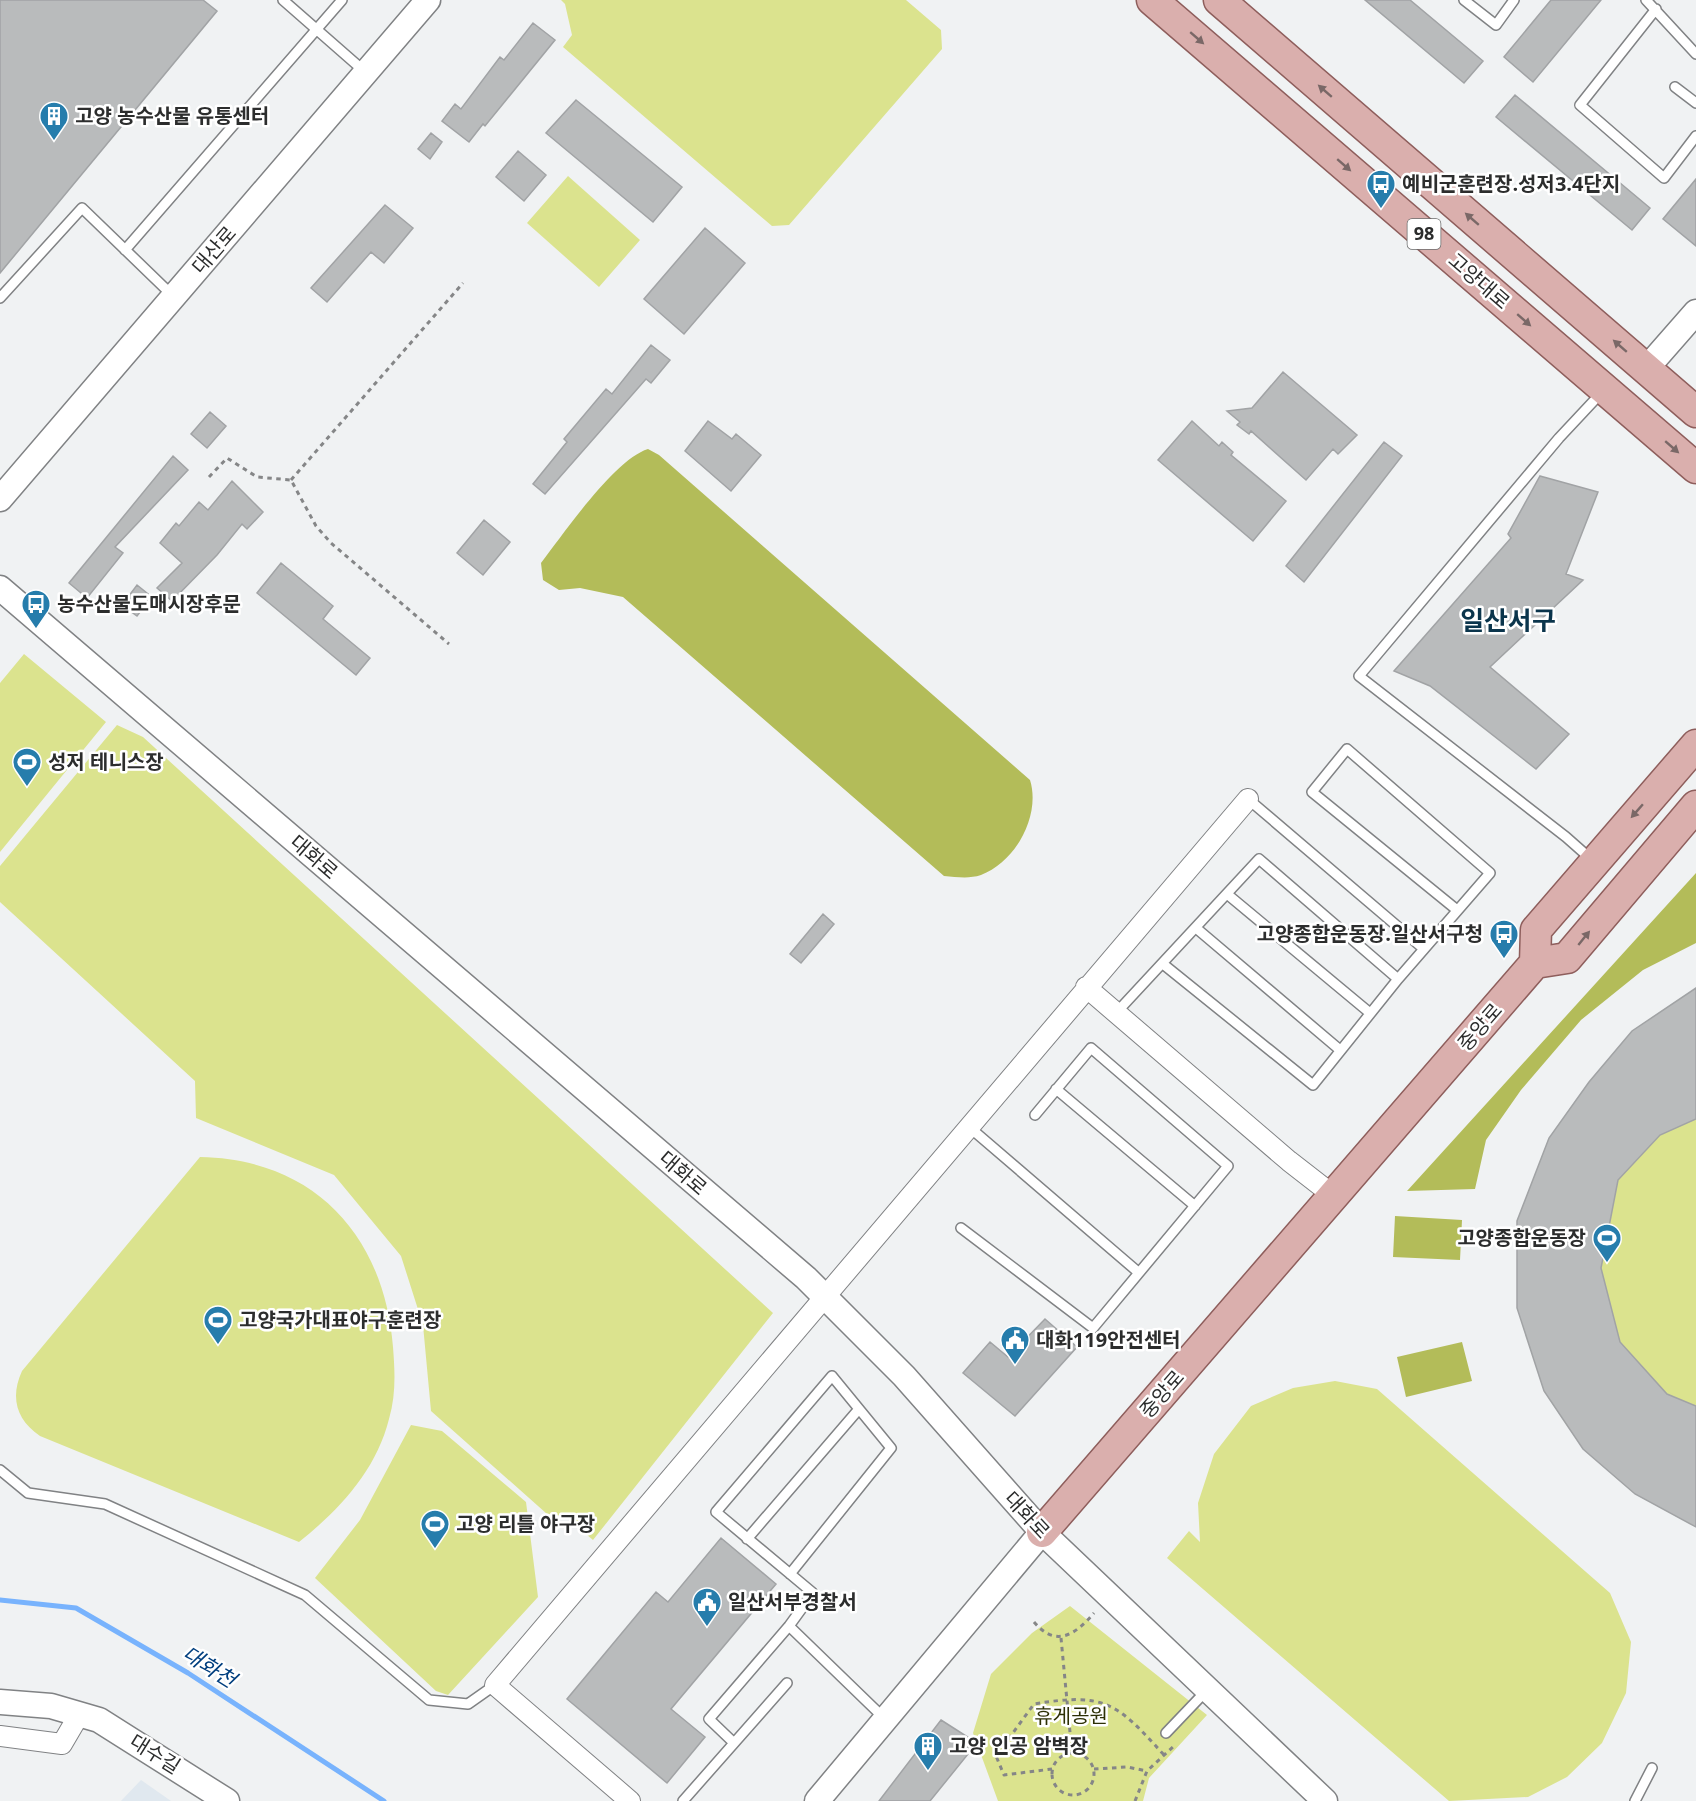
<svg xmlns="http://www.w3.org/2000/svg" width="1696" height="1801" viewBox="0 0 1696 1801" font-family="'Open Sans','Noto Sans KR',sans-serif">
	<rect width="100%" height="100%" fill="#f0f2f3"/>
	<path fill="#e0e8ef" d="M 141,1780 L 171,1801 L 121,1801 Z"/>
	<path fill="#dbe38e" d="M 561,0 L 906,0 L 941,30 L 942,49 L 789,225 L 772,226 L 563,47 L 572,35 L 565,4 Z
		M 568,176 L 640,240 L 599,287 L 527,223 Z
		M 24,654 L 106,722 L 0,852 L 0,683 Z
		M 117,725 L 143,737 L 773,1313 L 593,1540 L 565,1516 L 547,1514 L 431,1411 L 423,1325 L 401,1256 L 334,1175 L 196,1118 L 195,1081 L 0,902 L 0,866 Z
		M 1696,988 L 1696,1527 L 1635,1494 L 1583,1449 L 1544,1391 L 1517,1308 L 1517,1221 L 1549,1138 L 1589,1082 L 1632,1031 Z
		M 200,1157 C 314,1159 384,1235 393,1347 C 395,1372 396,1395 389,1419 C 376,1471 339,1510 299,1542 L 40,1436 C 16,1420 10,1397 22,1371 Z
		M 1335,1381 L 1377,1389 L 1610,1593 L 1631,1642 L 1626,1693 L 1602,1743 L 1567,1777 L 1528,1797 L 1449,1801 L 1167,1558 L 1189,1531 L 1200,1542 L 1198,1503 L 1214,1454 L 1251,1406 L 1293,1388 Z
		M 411,1425 L 442,1431 L 526,1502 L 538,1597 L 448,1695 L 436,1691 L 315,1578 L 360,1520 Z
		M 1070,1606 L 1207,1715 L 1149,1778 L 1143,1801 L 998,1801 L 973,1733 L 991,1674 L 1032,1633 Z"/>
	<path fill="#b3bc59" d="M 648,449 L 659,455 L 1030,780 C 1041,815 1016,862 981,875 C 969,879 957,877 944,876 L 623,597 L 580,588 L 559,590 L 543,580 L 541,563 C 564,533 615,459 648,449 Z
		M 1696,873 L 1696,943 L 1643,970 L 1581,1020 L 1521,1090 L 1486,1140 L 1475,1189 L 1407,1191 Z
		M 1395,1216 L 1462,1220 L 1460,1260 L 1393,1257 Z
		M 1462,1342 L 1472,1381 L 1406,1397 L 1397,1357 Z"/>
	<g fill="none" stroke-linecap="round" stroke-linejoin="round">
		<path stroke="#78b3fd" stroke-width="5" d="M 0,1600 L 76,1608 L 188,1673 L 384,1801"/>
	</g>
	<path fill="#b9bbbc" stroke="#a1a3a5" stroke-width="1.5" d="M 0,0 L 203,0 L 217,11 L 0,273 Z
		M 1365,0 L 1410,0 L 1483,61 L 1464,83 Z
		M 1551,0 L 1601,0 L 1533,82 L 1504,57 Z
		M 533,23 L 555,40 L 485,126 L 483,124 L 469,142 L 442,121 L 455,104 L 461,109 L 500,57 L 504,60 Z
		M 1515,95 L 1650,208 L 1632,230 L 1496,117 Z
		M 576,100 L 682,187 L 653,222 L 546,133 Z
		M 431,133 L 442,142 L 430,159 L 418,149 Z
		M 518,151 L 546,175 L 524,201 L 496,177 Z
		M 1696,179 L 1696,246 L 1663,219 Z
		M 385,205 L 413,228 L 384,263 L 371,252 L 327,302 L 311,288 Z
		M 705,228 L 745,263 L 684,334 L 644,299 Z
		M 651,345 L 670,360 L 651,383 L 646,379 L 545,494 L 533,484 L 567,442 L 564,439 L 606,389 L 612,394 Z
		M 1283,372 L 1357,435 L 1338,454 L 1333,449 L 1306,480 L 1251,431 L 1249,434 L 1237,425 L 1240,422 L 1227,411 L 1252,408 Z
		M 210,412 L 226,426 L 207,448 L 191,434 Z
		M 708,421 L 732,439 L 736,434 L 761,455 L 731,491 L 685,451 Z
		M 1192,421 L 1219,446 L 1222,442 L 1233,452 L 1231,455 L 1286,501 L 1253,541 L 1158,460 Z
		M 1384,442 L 1402,456 L 1304,582 L 1286,566 Z
		M 173,456 L 188,470 L 115,547 L 123,553 L 87,598 L 69,583 Z
		M 1540,476 L 1598,492 L 1566,574 L 1583,580 L 1490,667 L 1569,734 L 1536,769 L 1430,686 L 1394,671 L 1511,538 L 1508,534 Z
		M 232,481 L 263,512 L 247,529 L 242,524 L 217,555 L 172,601 L 157,588 L 182,563 L 160,543 L 176,523 L 179,526 L 199,502 L 208,510 Z
		M 484,520 L 510,542 L 483,575 L 457,553 Z
		M 281,563 L 333,606 L 323,619 L 370,658 L 356,675 L 257,593 Z
		M 137,585 L 152,597 L 137,616 L 122,605 Z
		M 823,914 L 834,924 L 801,963 L 790,954 Z
		M 1696,988 L 1696,1119 L 1660,1135 L 1618,1180 L 1601,1268 L 1620,1342 L 1667,1394 L 1696,1406 L 1696,1527 L 1635,1494 L 1583,1449 L 1544,1391 L 1517,1308 L 1517,1221 L 1549,1138 L 1589,1082 L 1632,1031 Z
		M 1045,1319 L 1077,1347 L 1015,1416 L 963,1373 L 990,1342 L 1008,1357 Z
		M 721,1538 L 776,1584 L 671,1709 L 705,1737 L 667,1783 L 567,1699 L 656,1592 L 668,1602 Z
		M 941,1720 L 977,1743 L 930,1801 L 879,1801 Z"/>
	<g fill="none" stroke-linecap="round" stroke-linejoin="round">
		<g stroke="#808284" stroke-width="12">
			<path id="service" d="M 283,0 L 364,71
				M 1464,0 L 1496,25 L 1514,0
				M 1646,0 L 1696,54
				M 1656,9 L 1580,105 L 1664,178 L 1696,136
				M 1675,87 L 1696,103
				M 125,250 L 342,0
				M 0,298 L 82,208 L 174,297
				M 1248,799 L 1424,949
				M 1592,860 L 1566,837 L 1359,676 L 1559,438 L 1603,391
				M 1227,894 L 1370,1013
				M 1196,928 L 1340,1050
				M 1163,964 L 1313,1085 L 1398,979 L 1490,873 L 1347,749 L 1312,792 L 1457,910
				M 1116,1013 L 1259,859 L 1398,979
				M 1056,1089 L 1195,1206
				M 968,1126 L 1138,1272
				M 961,1228 L 1093,1328 L 1228,1166 L 1091,1048 L 1035,1115
				M 0,1470 L 28,1493 L 105,1504 L 305,1595 L 429,1700 L 468,1704 L 495,1685
				M 747,1539 L 859,1409
				M 789,1626 L 885,1719
				M 1166,1733 L 1207,1690
				M 734,1743 L 709,1719 L 789,1626 L 813,1593 L 716,1512 L 832,1376 L 891,1448 L 790,1574
				M 683,1801 L 787,1683
				M 1635,1801 L 1652,1768"/>
		</g>
		<g stroke="#808284" stroke-width="22">
			<path id="minor" d="M 1086,987 L 1289,1161 L 1334,1196
				M 0,1736 L 62,1744 L 79,1715
				M 630,1801 L 495,1685 L 1248,799"/>
		</g>
		<g stroke="#808284" stroke-width="27">
			<path id="tertiary" d="M 1646,369 L 1696,312
				M 0,499 L 428,0
				M 0,588 L 806,1278 L 904,1376 L 1042,1532 L 1325,1801
				M 0,1702 L 51,1706 L 99,1720 L 227,1801
				M 817,1801 L 1042,1532"/>
		</g>
		<g stroke="#8e5e5c" stroke-width="33">
			<path id="primary" d="M 1152,0 L 1696,468
				M 1219,0 L 1696,412
				M 1535,963 L 1567,958 L 1696,806
				M 1042,1532 L 1535,963 L 1536,930 L 1696,745"/>
		</g>
		<path stroke="#858687" stroke-width="3" stroke-dasharray="4.5 4.5" stroke-linecap="butt" d="M 209,477 L 227,458 L 257,477 L 291,480 L 316,526 L 331,543 L 449,644
			M 291,480 L 463,283
			M 1034,1622 C 1056,1648 1075,1635 1094,1613
			M 1061,1638 L 1072,1753
			M1052 1774a21 21 0 1 1 42 0a21 21 0 1 1-42 0Z
			M 1052,1769 L 1004,1775 L 996,1756 L 1034,1704 C 1105,1692 1117,1703 1164,1755
			M 1094,1769 L 1127,1767 L 1147,1771
			M 1135,1801 L 1147,1771 L 1175,1745"/>
		<use href="#service" stroke="#fff" stroke-width="9"/>
		<use href="#minor" stroke="#fff" stroke-width="20"/>
		<use href="#tertiary" stroke="#fff" stroke-width="24"/>
		<use href="#primary" stroke="#daafad" stroke-width="30"/>
	</g>
	<defs><path id="oneway-solid" d="M-6-.8H1V-3.2L6.5 0L1 3.2V.8H-6Z" transform="scale(1.5)"/></defs>
	<g fill="#7a6867">
		<use href="#oneway-solid" transform="translate(1197 38) rotate(41)"/>
		<use href="#oneway-solid" transform="translate(1325 91) rotate(-139)"/>
		<use href="#oneway-solid" transform="translate(1344 165) rotate(41)"/>
		<use href="#oneway-solid" transform="translate(1472 219) rotate(-139)"/>
		<use href="#oneway-solid" transform="translate(1524 320) rotate(41)"/>
		<use href="#oneway-solid" transform="translate(1620 346) rotate(-139)"/>
		<use href="#oneway-solid" transform="translate(1672 447) rotate(41)"/>
		<use href="#oneway-solid" transform="translate(1637 811) rotate(131)"/>
		<use href="#oneway-solid" transform="translate(1584 938) rotate(-51)"/>
	</g>
	<defs>
		<g id="building-pin" transform="scale(1.5)"><path d="M0 17L-7.5 6A9.5 9.5 0 1 1 7.5 6Z" fill="#267dac" stroke="#fff"/><path d="M-4-6H4V6H1V3H-1V6H-4ZM-2.5-4.3h1.7v1.8h-1.7ZM.8-4.3h1.7v1.8H.8ZM-2.5-1h1.7V.8h-1.7ZM.8-1h1.7V.8H.8Z" fill="#fff"/></g>
		<g id="bus-pin" transform="scale(1.5)"><path d="M0 17L-7.5 6A9.5 9.5 0 1 1 7.5 6Z" fill="#267dac" stroke="#fff"/><path d="M-5-6H5V4H4V6H2V4H-2V6H-4V4H-5ZM-3.5-4V0h7V-4ZM-3.5 1.2v1.5H-2V1.2ZM2 1.2v1.5H3.5V1.2Z" fill="#fff"/></g>
		<g id="stadium-pin" transform="scale(1.5)"><path d="M0 17L-7.5 6A9.5 9.5 0 1 1 7.5 6Z" fill="#267dac" stroke="#fff"/><path d="M0-5a6.5 5 0 1 0 0 10a6.5 5 0 1 0 0-10ZM-3.5-1.8h7v3.6h-7Z" fill="#fff"/></g>
		<g id="civic-pin" transform="scale(1.5)"><path d="M0 17L-7.5 6A9.5 9.5 0 1 1 7.5 6Z" fill="#267dac" stroke="#fff"/><path d="M-.6-6.5H3V-4.5H.6V-3L4-1V1h2V6H-6V1h2V-1L-.6-3ZM-1.2 2.5V6h2.4V2.5Z" fill="#fff"/></g>
	</defs>
	<g fill-rule="evenodd">
		<use href="#building-pin" x="54" y="116"/>
		<use href="#bus-pin" x="1381" y="184"/>
		<use href="#bus-pin" x="36" y="604"/>
		<use href="#stadium-pin" x="27" y="762"/>
		<use href="#bus-pin" x="1504" y="934"/>
		<use href="#stadium-pin" x="1607" y="1238"/>
		<use href="#stadium-pin" x="218" y="1320"/>
		<use href="#civic-pin" x="1015" y="1340"/>
		<use href="#stadium-pin" x="435" y="1524"/>
		<use href="#civic-pin" x="707" y="1602"/>
		<use href="#building-pin" x="928" y="1746"/>
	</g>
	<g text-anchor="middle" stroke-width="5" stroke-linejoin="round" paint-order="stroke">
		<rect fill="#fff" stroke="#6b6c6c" stroke-width="1.5" x="1407.5" y="219" width="33" height="30" rx="4.5"/>
		<g font-size="18" font-weight="bold" fill="#2c2d2d">
			<text x="1424" y="240">98</text>
		</g>
		<g font-size="20" font-weight="bold" fill="#2c2d2d" stroke="#fff" text-anchor="start">
			<text x="75" y="123">고양 농수산물 유통센터</text>
			<text x="1402" y="191">예비군훈련장.성저3.4단지</text>
			<text x="57" y="611">농수산물도매시장후문</text>
			<text x="48" y="769">성저 테니스장</text>
			<text x="1483" y="941" text-anchor="end">고양종합운동장.일산서구청</text>
			<text x="1586" y="1245" text-anchor="end">고양종합운동장</text>
			<text x="239" y="1327">고양국가대표야구훈련장</text>
			<text x="1036" y="1347">대화119안전센터</text>
			<text x="456" y="1531">고양 리틀 야구장</text>
			<text x="728" y="1609">일산서부경찰서</text>
			<text x="949" y="1753">고양 인공 암벽장</text>
		</g>
		<g font-size="20" fill="#2c2d2d" stroke="#fff">
			<text transform="translate(214 250) rotate(-49)" y="7">대산로</text>
			<text transform="translate(1479 281) rotate(41)" y="7">고양대로</text>
			<text transform="translate(314 857) rotate(41)" y="7">대화로</text>
			<text transform="translate(1480 1027) rotate(-49)" y="7">중앙로</text>
			<text transform="translate(683 1173) rotate(41)" y="7">대화로</text>
			<text transform="translate(1162 1394) rotate(-49)" y="7">중앙로</text>
			<text transform="translate(1027 1515) rotate(47)" y="7">대화로</text>
			<text transform="translate(155 1754) rotate(32)" y="7">대수길</text>
		</g>
		<g font-size="20" fill="#2d3005" stroke="#fff">
			<text x="1071" y="1723">휴게공원</text>
		</g>
		<g font-size="21" font-style="italic" fill="#003e7e" stroke="#fff">
			<text transform="translate(209 1667) rotate(32)" y="7">대화천</text>
		</g>
		<g font-size="26" font-weight="bold" fill="#0b354c" stroke="#fff">
			<text x="1508" y="630">일산서구</text>
		</g>
	</g>
</svg>
